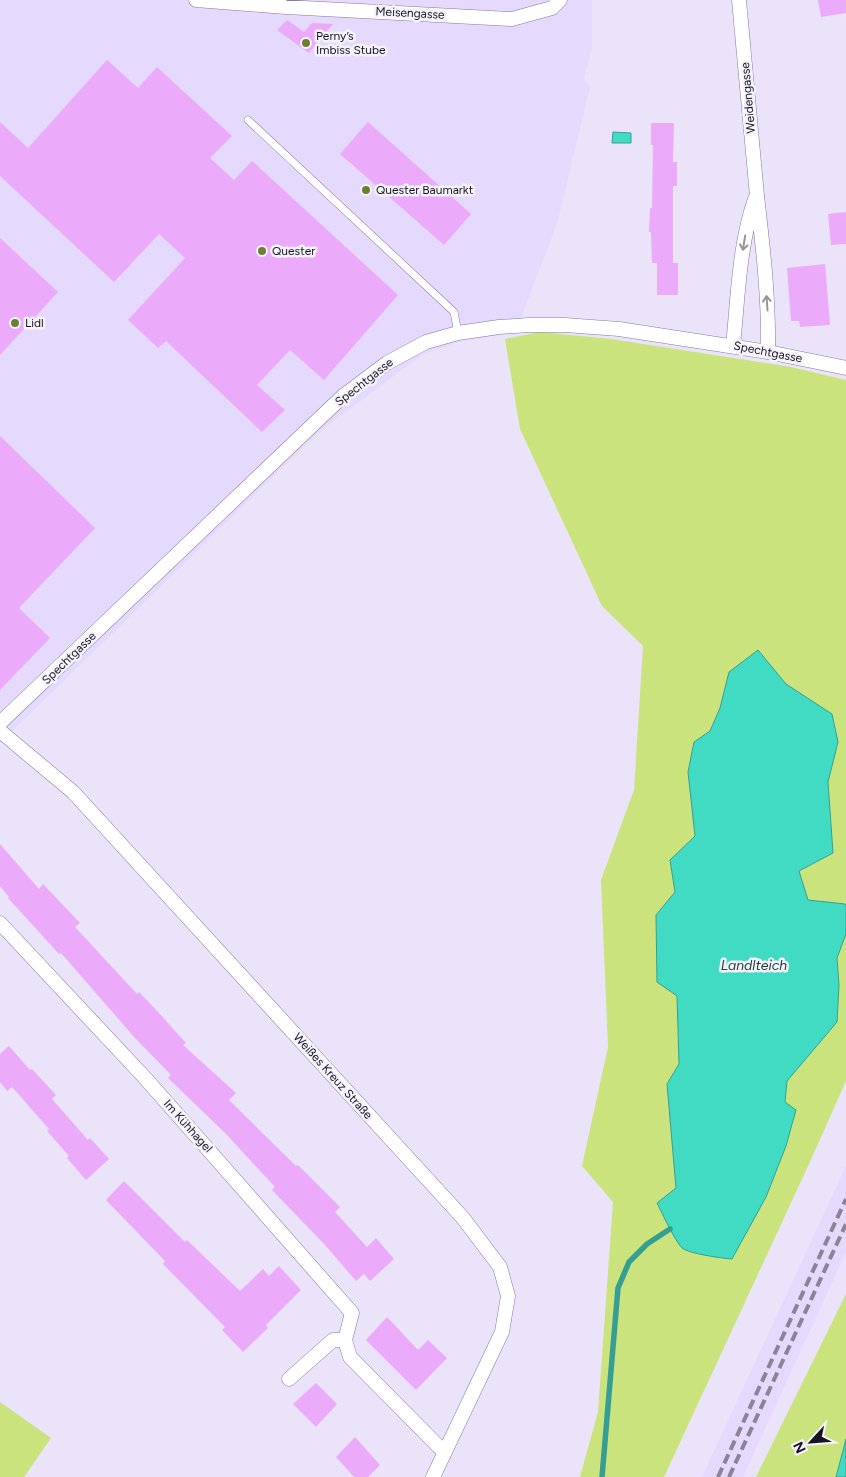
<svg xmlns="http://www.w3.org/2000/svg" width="846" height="1477" viewBox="0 0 846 1477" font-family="Figtree,sans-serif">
	<rect width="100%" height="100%" fill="#eae3fa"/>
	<path fill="#e5d9fd" d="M 0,0 L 592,0 L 592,48 L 584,78 L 590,87 L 557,224 L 515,333 L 462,341 L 423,354 L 319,432 L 0,743 Z
		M 846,1166 L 846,1252 L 743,1477 L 702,1477 Z"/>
	<path fill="#cae37c" d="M 540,332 L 611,339 L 791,367 L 846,380 L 846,905 L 845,904 L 808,900 L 799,871 L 833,853 L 828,782 L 838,742 L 832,714 L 786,684 L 758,650 L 720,708 L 710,731 L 694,742 L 688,772 L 695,836 L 670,860 L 675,892 L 656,915 L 677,996 L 679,1064 L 667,1084 L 676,1188 L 657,1203 L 670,1229 L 683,1248 L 766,1197 L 786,1146 L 796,1111 L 785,1102 L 787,1081 L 837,1022 L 839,985 L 837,958 L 846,934 L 846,1081 L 809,1164 L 664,1477 L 580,1477 L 598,1412 L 613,1202 L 582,1166 L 608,1047 L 601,880 L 634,790 L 643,646 L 602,606 L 520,429 L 505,339 Z
		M 846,1294 L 846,1439 L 836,1477 L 756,1477 Z
		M 0,1402 L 51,1438 L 24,1477 L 0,1477 Z"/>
	<path fill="#41dbc3" stroke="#359f92" d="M 613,132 L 631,133 L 631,143 L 612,143 Z
		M 758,650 L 786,684 L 832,714 L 838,742 L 828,782 L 833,853 L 799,871 L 808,900 L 845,904 L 846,905 L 846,934 L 837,958 L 839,985 L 837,1022 L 787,1081 L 785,1102 L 796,1110 L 786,1146 L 766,1197 L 732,1259 C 721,1258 690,1254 682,1248 C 675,1241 662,1213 657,1203 L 676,1188 L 667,1084 L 679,1064 L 677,996 L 657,982 L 656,915 L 675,892 L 670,860 L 695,836 L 688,772 L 694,742 L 710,731 L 720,708 L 729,672 Z
		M 846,1439 L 846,1477 L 836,1477 Z"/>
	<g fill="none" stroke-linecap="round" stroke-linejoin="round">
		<path stroke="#359f92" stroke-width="5.5" d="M 602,1477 L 618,1288 L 629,1262 L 647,1244 L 670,1229"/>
	</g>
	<path fill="#ecaafa" d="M 818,0 L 846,0 L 846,13 L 821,17 Z
		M 287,20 L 304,32 L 312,23 L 333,24 L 309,53 L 277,30 Z
		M 107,60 L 138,88 L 157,67 L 232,136 L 210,158 L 234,180 L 252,161 L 398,295 L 324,380 L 290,350 L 257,385 L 285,410 L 262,432 L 166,341 L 158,348 L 128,320 L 185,258 L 159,234 L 114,282 L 0,176 L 0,122 L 28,148 Z
		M 368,122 L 471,214 L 444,245 L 340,154 Z
		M 651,123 L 674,123 L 673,162 L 677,162 L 677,186 L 673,186 L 673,263 L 678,263 L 678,295 L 657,295 L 657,263 L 652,263 L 651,232 L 649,232 L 650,208 L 652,208 L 653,145 L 651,145 Z
		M 846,212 L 846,244 L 831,245 L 828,214 Z
		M 0,238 L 58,292 L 0,355 Z
		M 825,264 L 830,325 L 800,327 L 799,321 L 791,321 L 787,268 Z
		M 0,436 L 95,528 L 19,608 L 50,638 L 0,690 Z
		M 0,844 L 39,889 L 43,884 L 80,923 L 75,927 L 137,994 L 139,992 L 159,1013 L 186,1043 L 183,1045 L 236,1093 L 229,1100 L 296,1166 L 298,1165 L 340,1207 L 335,1212 L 367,1247 L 376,1238 L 394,1259 L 370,1281 L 364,1274 L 356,1281 L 325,1245 L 272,1190 L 275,1187 L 226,1134 L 168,1078 L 171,1075 L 135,1038 L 61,953 L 59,954 L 8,898 L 9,897 L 0,886 Z
		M 9,1046 L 30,1070 L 32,1069 L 56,1095 L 52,1099 L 88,1140 L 90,1138 L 109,1159 L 86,1180 L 67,1158 L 69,1156 L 47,1131 L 49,1129 L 12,1087 L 7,1091 L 0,1082 L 0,1054 Z
		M 124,1181 L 185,1242 L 187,1240 L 240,1291 L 263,1269 L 269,1276 L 279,1266 L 301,1290 L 266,1325 L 268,1328 L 243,1352 L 222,1330 L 225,1327 L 163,1264 L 165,1261 L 106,1200 Z
		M 387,1317 L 418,1350 L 428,1340 L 447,1358 L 416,1390 L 366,1340 Z
		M 316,1383 L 337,1404 L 316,1427 L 293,1404 Z
		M 355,1437 L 380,1465 L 368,1477 L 354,1477 L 336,1457 Z"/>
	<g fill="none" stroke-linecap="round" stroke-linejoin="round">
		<g stroke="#857a9c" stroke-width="8">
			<path id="lane" d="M 248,120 L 454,312 L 458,333"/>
		</g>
		<g stroke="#857a9c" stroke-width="15">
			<path id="street" d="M 196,0 L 286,7 L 512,19 L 552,8 L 560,0
				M 739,0 L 757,196 C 763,247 769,300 768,352
				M 733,346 C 738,297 739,245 755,199
				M 0,723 L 343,396 L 387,363 L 426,342 L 458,333 L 499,327 L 529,325 L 565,325 L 619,329 L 768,352 L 846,368
				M 0,731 L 73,792 L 463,1218 L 500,1267 L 508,1296 L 502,1332 L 433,1477
				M 0,923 L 146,1079 L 352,1313 L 345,1340 L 350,1357 L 444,1452
				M 289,1379 L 333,1340 L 345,1340"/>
		</g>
		<use href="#lane" stroke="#fff" stroke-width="7"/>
		<use href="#street" stroke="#fff" stroke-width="14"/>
		<path stroke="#8a8496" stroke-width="4" stroke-dasharray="10 5" stroke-linecap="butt" d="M 718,1477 L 846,1199
			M 729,1477 L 846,1224"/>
	</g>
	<defs><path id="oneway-shaft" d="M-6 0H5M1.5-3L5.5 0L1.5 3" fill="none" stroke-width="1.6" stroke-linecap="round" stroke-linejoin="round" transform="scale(1.25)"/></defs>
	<g stroke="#98959b">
		<use href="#oneway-shaft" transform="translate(744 243) rotate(99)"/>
		<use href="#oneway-shaft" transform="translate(767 303) rotate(-94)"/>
	</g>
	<g fill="#6e7f2e" stroke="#f5f3fb" stroke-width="2">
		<circle cx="306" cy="43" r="5"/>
		<circle cx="366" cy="190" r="5"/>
		<circle cx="262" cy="251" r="5"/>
		<circle cx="15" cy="323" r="5"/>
	</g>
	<g text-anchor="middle" stroke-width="5" stroke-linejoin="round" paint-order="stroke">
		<g font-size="12" fill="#191421" stroke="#f5f3fb">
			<text transform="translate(410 13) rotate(3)" y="4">Meisengasse</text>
			<text transform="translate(748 98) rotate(-95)" y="4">Weidengasse</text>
			<text transform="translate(768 352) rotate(11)" y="4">Spechtgasse</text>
			<text transform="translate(364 382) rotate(-38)" y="4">Spechtgasse</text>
			<text transform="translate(69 658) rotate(-44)" y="4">Spechtgasse</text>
			<text transform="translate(333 1076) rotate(48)" y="4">Weißes Kreuz Straße</text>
			<text transform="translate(188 1126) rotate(48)" y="4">Im Kühhagel</text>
		</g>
		<g font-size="12" fill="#191421" stroke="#f5f3fb" text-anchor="start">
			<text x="316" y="40">Perny’s<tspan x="316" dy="14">Imbiss Stube</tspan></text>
			<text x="376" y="194">Quester Baumarkt</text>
			<text x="272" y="255">Quester</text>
			<text x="25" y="327">Lidl</text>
		</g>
		<g font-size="14" font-style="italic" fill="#203f39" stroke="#f5f3fb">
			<text x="754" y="970">Landlteich</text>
		</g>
	</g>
	<g transform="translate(811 1442) rotate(244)" stroke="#f5f3fb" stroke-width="4" paint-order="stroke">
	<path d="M0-4L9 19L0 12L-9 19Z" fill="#191421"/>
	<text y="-8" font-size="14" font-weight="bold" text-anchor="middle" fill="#191421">N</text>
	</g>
</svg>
